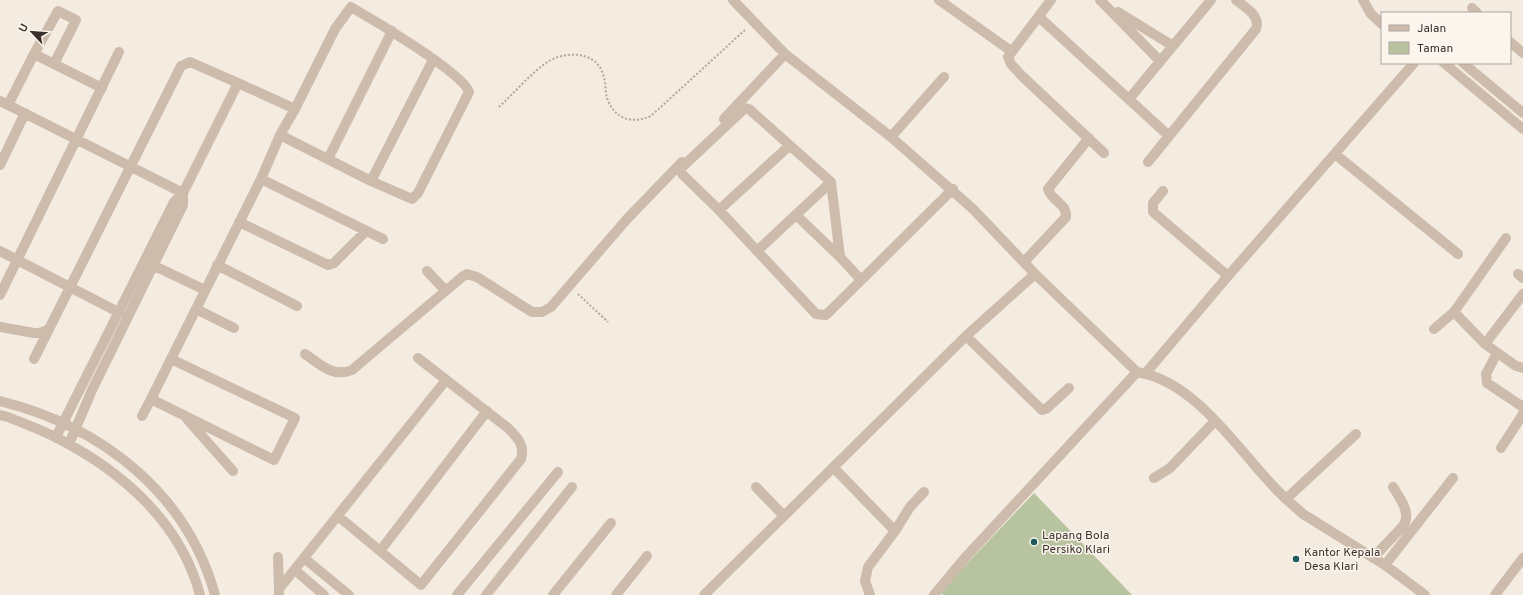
<svg xmlns="http://www.w3.org/2000/svg" width="1523" height="595" viewBox="0 0 1523 595" font-family="Overpass,sans-serif">
	<rect width="100%" height="100%" fill="#f4ebe1"/>
	<path fill="#b8c4a0" d="M 1034,493 L 1132,595 L 943,595 L 940,592 Z"/>
	<g fill="none" stroke-linecap="round" stroke-linejoin="round">
		<path stroke="#b9a596" stroke-width="2" stroke-dasharray="2 2" stroke-linecap="butt" d="M 499,107 C 513,94 534,70 549,61 C 566,51 596,51 603,74 C 606,82 605,91 607,98 C 615,120 632,124 651,116 L 746,29
			M 578,294 L 608,322"/>
		<path stroke="#cdbbac" stroke-width="10" d="M 733,0 L 785,54 L 891,137 L 973,209 L 1035,274 L 1137,372 C 1200,382 1242,458 1286,499 L 1303,514 L 1385,565 L 1425,595
			M 939,0 L 1011,51
			M 1051,0 L 1008,57 L 1011,64 L 1021,75 L 1104,153
			M 1100,0 L 1160,61
			M 1363,0 L 1371,14 L 1382,24
			M 1472,8 L 1477,13
			M 1118,12 L 1173,46
			M 1039,17 L 1169,136
			M 1510,42 L 1523,53
			M 34,54 L 58,11 L 76,20 L 54,64
			M 1444,63 L 1523,129
			M 1463,63 L 1523,113
			M 238,83 L 295,109
			M 1129,99 L 1211,0
			M 0,101 L 183,193 L 174,202 L 56,437
			M 8,105 L 34,54 L 102,88
			M 724,119 L 785,54
			M 891,137 L 944,77
			M 1335,154 L 1458,254
			M 328,159 L 392,31
			M 1148,162 L 1256,29 C 1261,16 1245,7 1236,0
			M 0,165 L 25,113
			M 261,179 L 383,239
			M 371,181 L 433,60
			M 1163,191 L 1153,203 L 1153,212 L 1228,276
			M 719,210 L 789,146
			M 796,215 L 840,257
			M 239,222 L 328,265 L 334,263 L 366,231
			M 0,251 L 120,313
			M 757,251 L 831,182
			M 146,262 L 205,290
			M 1024,262 L 1066,217 C 1067,203 1051,201 1048,189 L 1089,138
			M 217,265 L 297,306
			M 427,271 L 445,290
			M 1518,274 L 1523,278
			M 861,280 L 840,257 L 831,182 L 749,109 L 745,108 L 680,169 L 683,175 L 719,210 L 816,314 L 826,315 L 953,189
			M 0,295 L 119,52
			M 1454,312 L 1485,344 L 1523,294
			M 0,327 L 34,333 L 40,333 L 49,329 L 181,66 L 190,62 L 238,83 L 183,193 L 183,205 L 92,390 L 69,444
			M 234,328 L 196,309 L 261,179 L 280,135 L 295,109 L 335,29 L 351,7 C 372,19 463,73 469,92 L 418,193 L 412,199 L 371,181 L 280,135
			M 1434,329 L 1454,312 L 1506,238
			M 966,336 L 1042,410 L 1046,409 L 1069,388
			M 1485,344 L 1516,366 L 1523,368
			M 1497,353 L 1486,374 L 1487,383 L 1523,407
			M 305,354 C 320,364 333,378 352,370 L 462,277 L 467,274 L 477,277 L 532,312 L 542,312 L 551,307 L 627,219 L 682,162
			M 34,359 L 49,329
			M 171,359 L 295,418 L 274,460 L 151,399 L 196,309
			M 1145,374 L 1228,276 L 1414,63
			M 0,401 C 101,426 187,493 215,595
			M 0,415 L 8,417 C 25,424 42,430 59,439 C 123,472 181,523 200,595
			M 142,416 L 151,399
			M 187,419 L 233,471
			M 1501,448 L 1523,414
			M 833,467 L 895,531
			M 1154,478 L 1170,468 L 1215,421
			M 756,487 L 784,516 L 966,336 L 1035,274
			M 1286,499 L 1356,434
			M 338,516 L 421,585 L 521,459 C 525,445 518,438 508,428 L 418,358
			M 380,551 L 487,411
			M 278,557 L 279,589
			M 304,558 L 349,595
			M 1373,558 L 1403,526 C 1412,514 1400,498 1393,487
			M 1385,565 L 1453,478
			M 295,570 L 324,595
			M 279,595 L 279,589 L 446,380
			M 457,595 L 558,472
			M 486,595 L 572,487
			M 553,595 L 611,523
			M 616,595 L 647,556
			M 704,595 L 784,516
			M 870,595 L 865,581 L 868,567 L 895,531 L 910,507 L 924,492
			M 934,595 L 964,559 L 1137,372
			M 1495,595 L 1523,558"/>
	</g>
	<g fill="#1f5a5e" stroke="#fbf5ee" stroke-width="1.5">
		<circle cx="1034" cy="542" r="4"/>
		<circle cx="1296" cy="559" r="4"/>
	</g>
	<g text-anchor="middle" stroke-width="3" stroke-linejoin="round" paint-order="stroke">
		<g font-size="12" fill="#3b302b" stroke="#fbf5ee" text-anchor="start">
			<text x="1042" y="539">Lapang Bola<tspan x="1042" dy="14">Persiko Klari</tspan></text>
			<text x="1304" y="556">Kantor Kepala<tspan x="1304" dy="14">Desa Klari</tspan></text>
		</g>
	</g>
	<rect x="1381" y="12" width="130" height="52" fill="#fbf5ee" stroke="#aea6a0"/>
	<rect x="1389" y="25" width="20" height="6" fill="#cdbbac" stroke="#aea6a0"/>
	<text x="1417" y="32" font-size="12" fill="#3b302b">Jalan</text>
	<rect x="1389" y="42" width="20" height="12" fill="#b8c4a0" stroke="#aea6a0"/>
	<text x="1417" y="52" font-size="12" fill="#3b302b">Taman</text>
	<g transform="translate(32 32) rotate(296)" stroke="#fbf5ee" stroke-width="3" paint-order="stroke">
	<path d="M0-3L7 15L0 10L-7 15Z" fill="#3b302b"/>
	<text y="-6" font-size="11" font-weight="bold" text-anchor="middle" fill="#3b302b">U</text>
	</g>
</svg>
